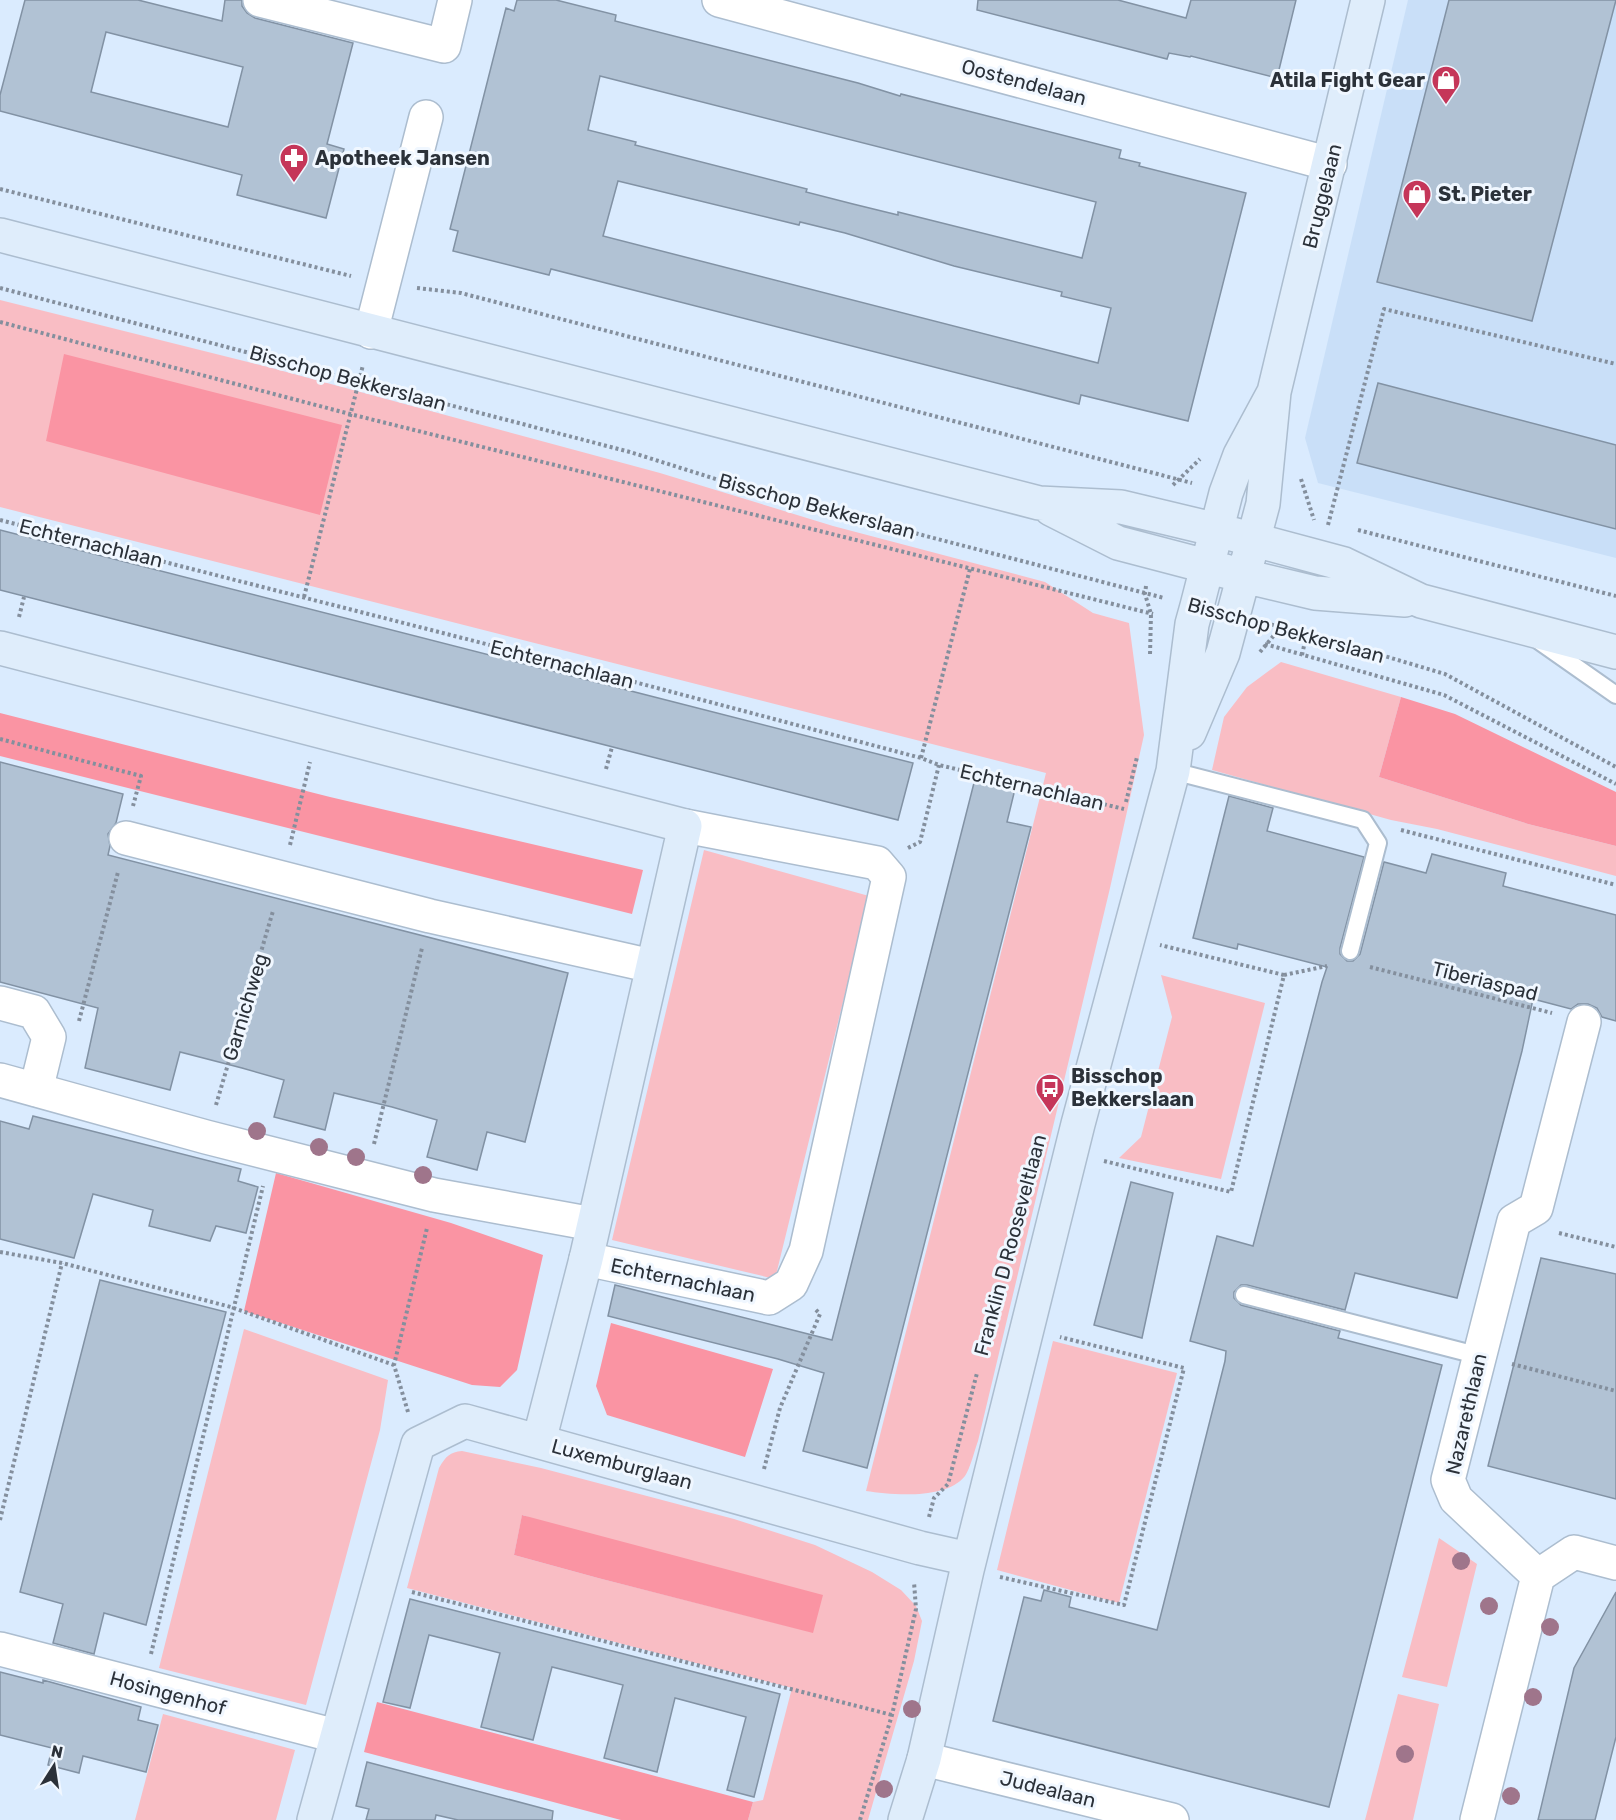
<svg xmlns="http://www.w3.org/2000/svg" width="1616" height="1820" viewBox="0 0 1616 1820" font-family="Rubik,sans-serif">
	<rect width="100%" height="100%" fill="#daebfe"/>
	<path fill="#c9dff8" d="M 1408,0 L 1616,0 L 1616,558 L 1318,483 L 1305,438 Z"/>
	<path fill="#f9bdc4" fill-rule="evenodd" d="M 0,300 L 268,367 L 660,473 L 833,526 L 1045,582 L 1093,613 L 1129,623 L 1144,735 L 1110,888 L 978,1441 C 975,1449 970,1469 965,1476 C 946,1500 892,1495 866,1491 L 1046,773 L 0,507 Z
		M 1281,662 L 1401,697 L 1379,777 L 1528,824 L 1616,846 L 1616,876 L 1437,829 L 1391,820 L 1212,770 L 1224,717 L 1247,687 Z
		M 704,850 L 869,896 L 775,1279 L 612,1240 Z
		M 1161,975 L 1265,1003 L 1221,1179 L 1119,1158 L 1141,1137 L 1172,1017 Z
		M 244,1329 L 388,1380 L 380,1430 L 306,1705 L 159,1668 Z
		M 1053,1341 L 1177,1373 L 1119,1603 L 997,1570 Z
		M 462,1451 L 541,1468 L 734,1519 L 815,1545 L 872,1572 L 901,1590 L 916,1606 L 922,1621 L 914,1661 L 868,1820 L 748,1820 L 753,1802 L 763,1800 L 792,1688 L 407,1588 L 439,1468 C 446,1456 450,1452 462,1451 ZM 522,1516 L 523,1515 L 812,1632 L 598,1578 L 514,1555 Z
		M 1439,1538 L 1477,1564 L 1447,1687 L 1402,1677 Z
		M 1398,1694 L 1439,1704 L 1413,1820 L 1365,1820 Z
		M 163,1714 L 295,1750 L 276,1820 L 135,1820 Z"/>
	<path fill="#fa94a3" d="M 64,354 L 342,425 L 320,515 L 46,441 Z
		M 1401,697 L 1455,714 L 1616,792 L 1616,846 L 1528,824 L 1379,777 Z
		M 0,713 L 330,797 L 643,870 L 632,914 L 0,756 Z
		M 276,1173 L 451,1223 L 543,1255 L 517,1370 L 500,1387 L 472,1385 L 244,1311 Z
		M 611,1323 L 773,1369 L 745,1457 L 607,1415 L 596,1386 Z
		M 522,1515 L 823,1595 L 813,1633 L 598,1578 L 514,1555 Z
		M 377,1702 L 753,1802 L 748,1820 L 621,1820 L 364,1752 Z"/>
	<path fill="#b1c2d4" stroke="#8292a4" stroke-width="1.5" fill-rule="evenodd" d="M 25,0 L 138,0 L 222,21 L 225,0 L 242,0 L 242,6 L 247,13 L 255,18 L 353,43 L 327,144 L 344,149 L 326,218 L 237,195 L 242,175 L 0,111 L 0,95 ZM 106,32 L 243,67 L 228,127 L 91,92 Z
		M 517,0 L 556,0 L 616,15 L 615,21 L 858,83 L 900,96 L 901,94 L 1121,150 L 1119,158 L 1140,163 L 1139,166 L 1246,193 L 1188,421 L 1081,395 L 1079,404 L 551,269 L 549,275 L 453,251 L 458,231 L 450,229 L 506,8 L 514,11 ZM 600,76 L 1096,202 L 1082,258 L 898,212 L 898,215 L 853,204 L 806,192 L 807,189 L 635,145 L 636,142 L 588,130 ZM 618,181 L 799,225 L 800,222 L 845,233 L 954,266 L 1062,292 L 1061,296 L 1111,308 L 1098,363 L 603,236 Z
		M 978,0 L 1118,0 L 1186,18 L 1191,0 L 1296,0 L 1277,78 L 1191,56 L 1190,57 L 1169,53 L 1167,59 L 977,10 Z
		M 1449,0 L 1616,0 L 1532,321 L 1377,282 Z
		M 1378,383 L 1616,445 L 1616,529 L 1357,463 Z
		M 0,530 L 913,763 L 898,820 L 0,590 Z
		M 0,762 L 123,794 L 116,823 L 108,834 L 110,846 L 108,855 L 568,973 L 525,1142 L 487,1132 L 477,1170 L 427,1157 L 437,1120 L 392,1107 L 334,1093 L 325,1130 L 274,1117 L 284,1080 L 242,1068 L 180,1052 L 170,1090 L 85,1068 L 98,1008 L 0,982 Z
		M 975,779 L 1015,789 L 1007,822 L 1031,827 L 867,1468 L 803,1451 L 824,1373 L 778,1359 L 608,1316 L 615,1285 L 832,1340 Z
		M 1229,796 L 1273,808 L 1267,831 L 1364,857 L 1340,948 L 1340,954 L 1347,961 L 1353,961 L 1360,954 L 1384,862 L 1426,873 L 1432,854 L 1506,873 L 1503,886 L 1616,915 L 1616,1021 L 1602,1017 L 1597,1008 L 1588,1004 L 1578,1004 L 1571,1009 L 1533,999 L 1522,1051 L 1457,1298 L 1355,1273 L 1345,1310 L 1247,1285 L 1241,1285 L 1234,1292 L 1234,1298 L 1241,1305 L 1340,1331 L 1338,1338 L 1442,1365 L 1329,1807 L 993,1721 L 1024,1597 L 1041,1601 L 1044,1590 L 1071,1597 L 1069,1607 L 1157,1630 L 1225,1361 L 1226,1351 L 1190,1341 L 1217,1236 L 1253,1246 L 1322,982 L 1327,967 L 1238,944 L 1237,949 L 1193,938 Z
		M 33,1116 L 241,1169 L 238,1181 L 258,1187 L 246,1233 L 216,1226 L 210,1241 L 149,1226 L 153,1210 L 93,1194 L 74,1258 L 0,1239 L 0,1121 L 29,1129 Z
		M 1131,1182 L 1173,1193 L 1142,1338 L 1094,1325 Z
		M 1541,1258 L 1616,1274 L 1616,1499 L 1488,1466 Z
		M 100,1280 L 226,1312 L 146,1625 L 104,1613 L 94,1654 L 53,1643 L 63,1604 L 20,1592 Z
		M 1616,1592 L 1616,1737 L 1595,1820 L 1538,1820 L 1574,1668 Z
		M 410,1599 L 780,1694 L 754,1797 L 727,1790 L 746,1717 L 675,1698 L 657,1772 L 604,1758 L 623,1685 L 588,1676 L 552,1667 L 533,1740 L 481,1727 L 500,1653 L 465,1644 L 429,1635 L 410,1708 L 383,1702 Z
		M 0,1672 L 43,1683 L 43,1680 L 141,1707 L 138,1720 L 158,1725 L 146,1772 L 83,1756 L 79,1773 L 48,1765 L 52,1748 L 0,1735 Z
		M 367,1762 L 553,1811 L 552,1820 L 458,1820 L 436,1815 L 435,1820 L 366,1820 L 369,1809 L 356,1806 Z"/>
	<g fill="none" stroke-linecap="round" stroke-linejoin="round">
		<g stroke="#acbdcf" stroke-width="20">
			<path id="lane" d="M 1539,641 L 1616,695
				M 1173,771 L 1363,820 L 1378,843 L 1350,951
				M 1244,1295 L 1480,1356"/>
		</g>
		<g stroke="#acbdcf" stroke-width="36">
			<path id="street" d="M 260,0 L 444,46 L 455,0
				M 719,0 L 1330,164
				M 371,332 L 426,117
				M 126,838 L 430,916 L 652,966
				M 0,1003 L 34,1012 L 49,1037 L 36,1090
				M 0,1080 L 206,1137 L 434,1195 L 593,1224
				M 586,1259 L 769,1298 L 791,1284 L 806,1251 L 889,877 L 877,863 L 685,826
				M 1538,1576 L 1574,1552 L 1616,1563
				M 0,1649 L 336,1736
				M 924,1759 L 1172,1820
				M 1477,1820 L 1538,1576 L 1456,1499 L 1448,1480 L 1514,1221 L 1536,1208 L 1584,1022"/>
		</g>
		<g stroke="#acbdcf" stroke-width="36">
			<path id="secondary" d="M 0,235 L 1039,503 L 1121,507 L 1217,530 L 1344,564 L 1421,601 L 1616,652
				M 1051,509 L 1118,543 L 1244,576 L 1315,593 L 1405,600
				M 0,648 L 685,826 L 586,1259 L 539,1441
				M 1189,733 L 1223,653 L 1263,504 L 1274,392 L 1368,0
				M 314,1820 L 418,1444 L 465,1421 L 920,1548 L 969,1559
				M 905,1820 L 924,1759 L 967,1570 L 1078,1124 L 1173,771 L 1192,624 L 1197,606 L 1226,493 L 1240,455 L 1274,392"/>
		</g>
		<path stroke="#848f9d" stroke-width="4" stroke-dasharray="3 3" stroke-linecap="butt" d="M 0,189 L 351,276
			M 0,288 L 630,452 L 757,492 L 1164,598
			M 417,288 L 461,293 L 1192,483
			M 0,322 L 350,414 L 1153,614
			M 1301,479 L 1314,520
			M 1173,485 L 1200,459
			M 0,520 L 627,680 L 921,758 L 939,765 L 1124,809
			M 1328,525 L 1384,309 L 1616,364
			M 1358,530 L 1616,596
			M 38,539 L 39,530
			M 1146,586 L 1145,594 L 1151,614 L 1150,655
			M 304,597 L 363,365
			M 19,617 L 24,597
			M 1265,623 L 1307,633 L 1445,674 L 1616,767
			M 1265,644 L 1444,695 L 1616,784
			M 1260,652 L 1286,621
			M 1302,655 L 1307,632
			M 625,689 L 627,680
			M 0,739 L 141,776 L 133,806
			M 921,758 L 970,569
			M 606,769 L 612,747
			M 1126,802 L 1137,757
			M 1401,830 L 1616,885
			M 290,845 L 310,762
			M 908,848 L 920,842 L 939,765
			M 1370,967 L 1552,1013
			M 1284,975 L 1327,966
			M 79,1021 L 118,872
			M 216,1105 L 273,911
			M 374,1144 L 422,948
			M 1104,1161 L 1231,1192 L 1284,975 L 1160,945
			M 1559,1233 L 1616,1247
			M 0,1252 L 62,1263 L 231,1307 L 394,1365
			M 1512,1364 L 1616,1391
			M 408,1412 L 394,1365 L 427,1228
			M 764,1469 L 780,1408 L 820,1314 L 815,1309
			M 929,1517 L 934,1498 L 948,1484 L 977,1373
			M 0,1520 L 62,1263
			M 1000,1577 L 1124,1605 L 1184,1368 L 1060,1337
			M 412,1592 L 892,1715
			M 151,1654 L 263,1186
			M 860,1820 L 892,1715 L 911,1631 L 916,1609 L 914,1582"/>
		<use href="#lane" stroke="#fff" stroke-width="16"/>
		<use href="#street" stroke="#fff" stroke-width="33"/>
		<use href="#secondary" stroke="#dfedfb" stroke-width="33"/>
	</g>
	<g fill="#9f758b">
		<circle cx="257" cy="1131" r="9"/>
		<circle cx="319" cy="1147" r="9"/>
		<circle cx="356" cy="1157" r="9"/>
		<circle cx="423" cy="1175" r="9"/>
		<circle cx="1461" cy="1561" r="9"/>
		<circle cx="1489" cy="1606" r="9"/>
		<circle cx="1550" cy="1627" r="9"/>
		<circle cx="1533" cy="1697" r="9"/>
		<circle cx="912" cy="1709" r="9"/>
		<circle cx="1405" cy="1754" r="9"/>
		<circle cx="884" cy="1789" r="9"/>
		<circle cx="1511" cy="1796" r="9"/>
	</g>
	<defs>
		<g id="shop-pin" transform="scale(1.5)"><path d="M0 17L-7.5 6A9.5 9.5 0 1 1 7.5 6Z" fill="#c53659" stroke="#f0f7ff"/><path d="M-5-2.5h2.3a2.7 3.5 0 0 1 5.4 0H5L5.5 6h-11ZM-1.5-2.5h3a1.5 2.3 0 0 0-3 0Z" fill="#fff"/></g>
		<g id="pharmacy-pin" transform="scale(1.5)"><path d="M0 17L-7.5 6A9.5 9.5 0 1 1 7.5 6Z" fill="#c53659" stroke="#f0f7ff"/><path d="M-2-6h4v4h4v4h-4v4h-4v-4h-4v-4h4Z" fill="#fff"/></g>
		<g id="bus-pin" transform="scale(1.5)"><path d="M0 17L-7.5 6A9.5 9.5 0 1 1 7.5 6Z" fill="#c53659" stroke="#f0f7ff"/><path d="M-5-6H5V4H4V6H2V4H-2V6H-4V4H-5ZM-3.5-4V0h7V-4ZM-3.5 1.2v1.5H-2V1.2ZM2 1.2v1.5H3.5V1.2Z" fill="#fff"/></g>
	</defs>
	<g fill-rule="evenodd">
		<use href="#shop-pin" x="1446" y="80"/>
		<use href="#pharmacy-pin" x="294" y="158"/>
		<use href="#shop-pin" x="1417" y="194"/>
		<use href="#bus-pin" x="1050" y="1088"/>
	</g>
	<g text-anchor="middle" stroke-width="6" stroke-linejoin="round" paint-order="stroke">
		<g font-size="20" font-weight="bold" fill="#2b3139" stroke="#f0f7ff" text-anchor="start">
			<text x="1425" y="87" text-anchor="end">Atila Fight Gear</text>
			<text x="315" y="165">Apotheek Jansen</text>
			<text x="1438" y="201">St. Pieter</text>
			<text x="1071" y="1083">Bisschop<tspan x="1071" dy="23">Bekkerslaan</tspan></text>
		</g>
		<g font-size="20" fill="#2b3139" stroke="#f0f7ff">
			<text transform="translate(1024 82) rotate(15)" y="7">Oostendelaan</text>
			<text transform="translate(1322 196) rotate(-76)" y="7">Bruggelaan</text>
			<text transform="translate(348 378) rotate(15)" y="7">Bisschop Bekkerslaan</text>
			<text transform="translate(817 506) rotate(15)" y="7">Bisschop Bekkerslaan</text>
			<text transform="translate(91 543) rotate(14)" y="7">Echternachlaan</text>
			<text transform="translate(1286 630) rotate(15)" y="7">Bisschop Bekkerslaan</text>
			<text transform="translate(562 664) rotate(14)" y="7">Echternachlaan</text>
			<text transform="translate(1032 787) rotate(13)" y="7">Echternachlaan</text>
			<text transform="translate(1485 981) rotate(14)" y="7">Tiberiaspad</text>
			<text transform="translate(245 1007) rotate(-73)" y="7">Garnichweg</text>
			<text transform="translate(1010 1245) rotate(-75)" y="7">Franklin D Rooseveltlaan</text>
			<text transform="translate(683 1280) rotate(12)" y="7">Echternachlaan</text>
			<text transform="translate(1466 1414) rotate(-77)" y="7">Nazarethlaan</text>
			<text transform="translate(622 1464) rotate(15)" y="7">Luxemburglaan</text>
			<text transform="translate(168 1693) rotate(15)" y="7">Hosingenhof</text>
			<text transform="translate(1048 1789) rotate(14)" y="7">Judealaan</text>
		</g>
	</g>
	<g transform="translate(54 1766) rotate(12)" stroke="#f0f7ff" stroke-width="4.5" paint-order="stroke">
	<path d="M0-4.5L10 22L0 15L-10 22Z" fill="#2b3139"/>
	<text y="-9" font-size="16" font-weight="bold" text-anchor="middle" fill="#2b3139">N</text>
	</g>
</svg>
